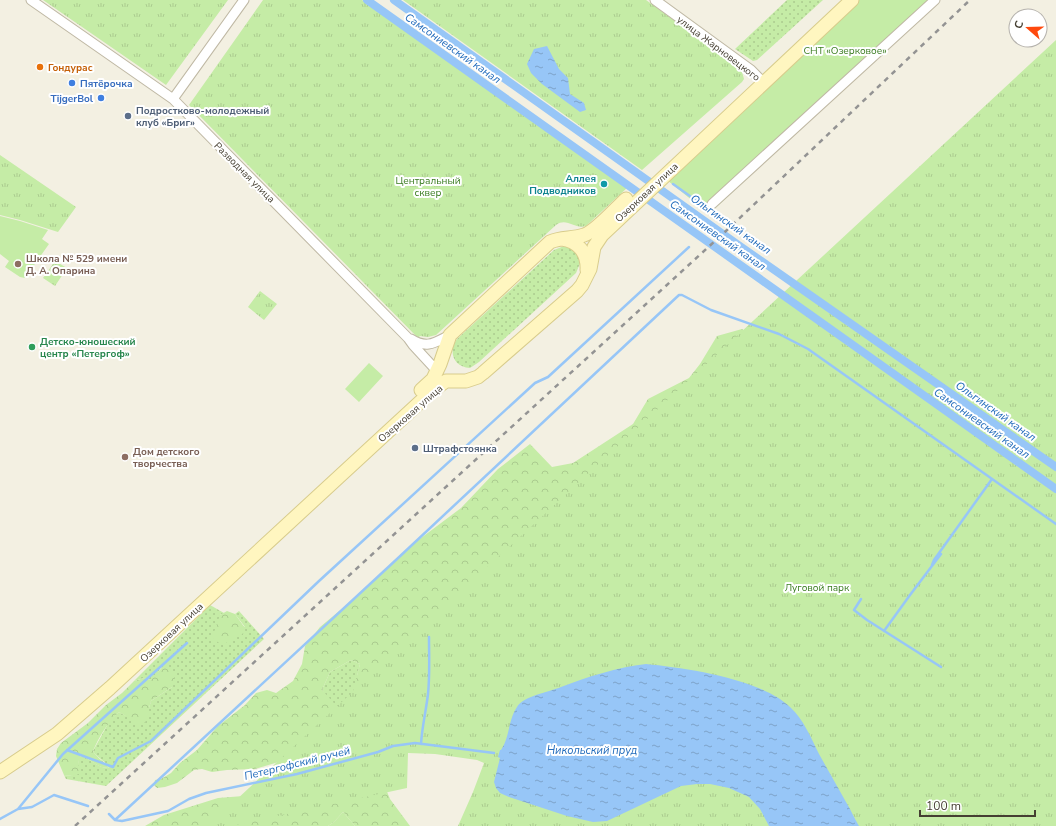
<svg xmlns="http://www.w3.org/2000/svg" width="1056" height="826" viewBox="0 0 1056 826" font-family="'Nunito Sans',sans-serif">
	<defs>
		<pattern id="grass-dots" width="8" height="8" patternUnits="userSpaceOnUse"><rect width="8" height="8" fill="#c5eca6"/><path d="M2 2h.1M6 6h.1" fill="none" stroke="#abcb8f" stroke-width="1.8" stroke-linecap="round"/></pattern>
		<pattern id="forest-crowns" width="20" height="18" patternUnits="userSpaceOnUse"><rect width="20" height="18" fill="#c5eca6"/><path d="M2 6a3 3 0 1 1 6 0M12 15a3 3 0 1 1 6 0" fill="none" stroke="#abcb8f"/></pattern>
		<pattern id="park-tufts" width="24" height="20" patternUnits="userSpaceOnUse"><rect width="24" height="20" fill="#c5eca6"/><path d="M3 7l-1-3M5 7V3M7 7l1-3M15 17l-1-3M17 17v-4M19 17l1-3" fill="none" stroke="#abcb8f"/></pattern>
		<pattern id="water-ripples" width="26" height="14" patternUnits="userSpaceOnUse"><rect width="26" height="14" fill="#97c6f7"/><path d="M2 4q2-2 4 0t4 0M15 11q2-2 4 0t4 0" fill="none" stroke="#7da2c9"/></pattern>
	</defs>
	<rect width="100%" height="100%" fill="#f3f0e2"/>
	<path fill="url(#grass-dots)" d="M 787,0 L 823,0 L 757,60 L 753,61 L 735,49 Z
		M 564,246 C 574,247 576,253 581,261 L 576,273 L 479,362 L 470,368 C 453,367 448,351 457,339 L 554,250 Z
		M 210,605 L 224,613 L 220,615 L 245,627 L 235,614 L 239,611 L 264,639 L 106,786 L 66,779 L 64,775 L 72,776 L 78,764 L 79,756 C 90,757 96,768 109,768 C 105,760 97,758 93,751 L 110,720 L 119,712 L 126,716 L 149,708 L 151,701 L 172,687 L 161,667 L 156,677 L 150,680 L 144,678 L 134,681 Z
		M 351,660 L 360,664 L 357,676 L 357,743 L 322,690 L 330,672 Z"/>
	<path fill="url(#forest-crowns)" d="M 742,329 L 766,344 L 352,695 L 360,664 L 351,660 L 330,672 L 322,690 L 341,711 L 282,761 L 255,769 L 227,770 L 212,772 L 202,769 L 194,770 L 177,783 L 165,787 L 157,788 L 154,785 L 155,780 L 161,779 L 171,773 L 180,763 L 197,750 L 218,726 L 245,705 L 256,693 L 267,690 L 276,693 L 293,681 L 302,664 L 305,646 L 320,627 L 344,607 L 413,544 L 461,508 L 498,469 L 530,444 L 552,467 L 573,463 L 633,424 L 648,399 L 689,378 L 700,364 L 717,336 Z
		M 227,611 L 235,614 L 245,628 L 243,634 L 222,645 L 212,638 L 220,615 Z
		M 167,664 L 175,676 L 172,687 L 151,701 L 145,723 L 137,723 L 119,712 C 107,723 99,737 93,751 C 97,758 104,761 109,768 C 95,768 90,757 80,756 L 78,764 L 82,773 L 72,776 L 64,775 L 56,756 L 57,749 L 61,743 L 88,723 L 106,705 L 122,693 L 134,681 L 144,678 L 150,680 C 158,675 159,668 167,664 Z
		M 381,777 L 390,799 L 410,826 L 355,826 L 343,812 L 334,822 L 328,826 L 145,826 L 164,815 L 218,798 L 257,795 Z"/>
	<path fill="url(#park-tufts)" d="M 43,0 L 228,0 L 166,85 Z
		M 263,0 L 362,0 L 628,187 L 586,226 C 575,230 567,217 556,225 L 436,335 L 428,337 L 420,336 L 418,338 L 189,105 Z
		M 403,0 L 646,0 L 741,68 L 744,79 L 742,82 L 642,170 Z
		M 1056,40 L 1056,826 L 458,826 L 473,792 L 484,763 L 477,760 L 435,754 L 408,753 L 407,788 L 231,826 L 208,826 Z
		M 0,155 L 76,207 L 58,232 L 20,220 L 0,215 Z
		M 55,261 L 67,268 L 55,286 L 43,278 Z
		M 260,291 L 277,304 L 264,320 L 248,307 Z"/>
	<path fill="#c5eca6" d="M 859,0 L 940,0 L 709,214 L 667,180 Z
		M 0,216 L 20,221 L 48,230 L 42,239 L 49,244 L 25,278 L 20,277 L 5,267 L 9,261 L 0,254 Z
		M 369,363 L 383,376 L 359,402 L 345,389 Z
		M 343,812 L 355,826 L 328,826 L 334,822 Z"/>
	<path fill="url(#water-ripples)" d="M 547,46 L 559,69 L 568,78 L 570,94 L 584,103 L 586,110 L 580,112 L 542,84 L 531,73 L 527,64 L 534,49 Z
		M 646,664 C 687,668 761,679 790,707 C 804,720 811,738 819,754 C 828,770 837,786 846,802 C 851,810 854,818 859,826 L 769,826 L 760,809 L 749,797 L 729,788 L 710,784 L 697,784 L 681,786 L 607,821 L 593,822 L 567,816 L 509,797 L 500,793 L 496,788 L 494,782 L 500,758 L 498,757 L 500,750 L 501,750 C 510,737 508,720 517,707 C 523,696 549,692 561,687 C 588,677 617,667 646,664 Z"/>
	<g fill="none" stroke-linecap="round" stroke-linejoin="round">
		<path stroke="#97c6f7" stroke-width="2.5" d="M 673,184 L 725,221
			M 932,565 L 934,560 L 992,479
			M 861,599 L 854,610 L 867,620 L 941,667
			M 884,631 L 910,595 L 941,554
			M 421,744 C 422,727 426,711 428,694 C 430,675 429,656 429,637
			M 67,750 L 113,767 L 118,758 L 151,741 L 319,581 L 535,383 L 548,377 L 689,247
			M 18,809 L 63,754 L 187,643
			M 109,814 L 115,820 L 122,821 L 168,811 L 189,799 L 206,793 L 297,774 L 378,752 L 393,746 L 415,743 L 494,753
			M 0,819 L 18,809 L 32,807 L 54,795 L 88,806
			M 115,820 L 397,559 L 679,295 L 682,295 L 711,310 L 779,334 L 808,349 L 1056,524"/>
		<path stroke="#97c6f7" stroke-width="8" d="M 367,0 L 1056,489
			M 394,0 L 737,244 L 1056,467"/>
		<g stroke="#bfb8a4" stroke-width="11">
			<path id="street" d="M 31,0 L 173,99 L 408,338 L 413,345 L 437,371
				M 655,0 L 751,70 L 764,83
				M 173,99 L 244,0
				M 712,204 L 935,0
				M 411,339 C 427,349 434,343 450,335"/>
		</g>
		<g stroke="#d8cc8c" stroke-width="15">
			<path id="secondary" d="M 562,239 C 578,241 588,253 587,270
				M 421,390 L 433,379 L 440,364 L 450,335 L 550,242 C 561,237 572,239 584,235 C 595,232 616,208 626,199
				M 0,772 L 57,734 L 110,688 L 432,391 L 446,381 L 466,381 L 478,377 L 483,373 L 577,291 L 582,285 L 590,269 L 594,247 L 602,235 L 852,0"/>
		</g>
		<use href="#street" stroke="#fff" stroke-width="9"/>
		<use href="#secondary" stroke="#fff6c0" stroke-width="13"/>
		<path stroke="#939393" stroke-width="2.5" stroke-dasharray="5 5" stroke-linecap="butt" d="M 75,826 L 727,230 L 970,0"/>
	</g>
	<circle fill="#e8710a" stroke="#fff" stroke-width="1.5" cx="40" cy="67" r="4"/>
	<g fill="#3f7fe0" stroke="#fff" stroke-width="1.5">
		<circle cx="72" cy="83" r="4"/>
		<circle cx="101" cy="98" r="4"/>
	</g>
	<g fill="#5c6f8a" stroke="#fff" stroke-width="1.5">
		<circle cx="128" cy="116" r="4"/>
		<circle cx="415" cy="448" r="4"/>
	</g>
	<circle fill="#0f9aa8" stroke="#fff" stroke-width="1.5" cx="604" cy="184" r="4"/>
	<g fill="#8d6e63" stroke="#fff" stroke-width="1.5">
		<circle cx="18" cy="264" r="4"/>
		<circle cx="125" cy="457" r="4"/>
	</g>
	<circle fill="#2e9e5b" stroke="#fff" stroke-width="1.5" cx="32" cy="347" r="4"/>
	<g text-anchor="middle" stroke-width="4" stroke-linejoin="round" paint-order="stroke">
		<g font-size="10" fill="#453f32" stroke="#fff">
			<text transform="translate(719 48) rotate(37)" y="4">улица Жарновецкого</text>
			<text transform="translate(245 172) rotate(45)" y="4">Разводная улица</text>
			<text transform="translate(646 192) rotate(-43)" y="4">Озерковая улица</text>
			<text transform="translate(410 413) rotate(-41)" y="4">Озерковая улица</text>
			<text transform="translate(171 632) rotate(-43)" y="4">Озерковая улица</text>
		</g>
		<g font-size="10" fill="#3a7c20" stroke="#fff">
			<text x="845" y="54">СНТ «Озерковое»</text>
			<text x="428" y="184">Центральный<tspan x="428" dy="12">сквер</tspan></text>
			<text x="817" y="591">Луговой парк</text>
		</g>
		<g font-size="10" font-weight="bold" fill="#c56008" stroke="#fff" text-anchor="start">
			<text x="48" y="71">Гондурас</text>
		</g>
		<g font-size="10" font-weight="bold" fill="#366cbe" stroke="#fff" text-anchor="start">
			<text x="80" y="87">Пятёрочка</text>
			<text x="93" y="102" text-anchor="end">TijgerBol</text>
		</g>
		<g font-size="10" font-weight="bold" fill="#4e5e75" stroke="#fff" text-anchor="start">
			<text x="136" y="114">Подростково-молодежный<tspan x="136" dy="12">клуб «Бриг»</tspan></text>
			<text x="423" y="452">Штрафстоянка</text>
		</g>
		<g font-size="10" font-weight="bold" fill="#0d838f" stroke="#fff" text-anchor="end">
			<text x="596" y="182">Аллея<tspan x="596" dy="12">Подводников</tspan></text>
		</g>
		<g font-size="10" font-weight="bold" fill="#785e54" stroke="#fff" text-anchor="start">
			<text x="26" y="262">Школа № 529 имени<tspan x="26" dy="12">Д. А. Опарина</tspan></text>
			<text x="133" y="455">Дом детского<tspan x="133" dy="12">творчества</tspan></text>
		</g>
		<g font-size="10" font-weight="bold" fill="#27864d" stroke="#fff" text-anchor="start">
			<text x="40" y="345">Детско-юношеский<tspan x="40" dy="12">центр «Петергоф»</tspan></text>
		</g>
		<g font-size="11" font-style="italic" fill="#216bbb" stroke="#fff">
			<text transform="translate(453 48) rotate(35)" y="4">Самсониевский канал</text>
			<text transform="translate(731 224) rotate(35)" y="4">Ольгинский канал</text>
			<text transform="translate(718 235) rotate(35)" y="4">Самсониевский канал</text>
			<text transform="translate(996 411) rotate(35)" y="4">Ольгинский канал</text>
			<text transform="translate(982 423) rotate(35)" y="4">Самсониевский канал</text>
			<text x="592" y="754">Никольский пруд</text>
			<text transform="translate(297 763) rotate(-14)" y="4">Петергофский ручей</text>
		</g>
	</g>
	<g transform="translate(1028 28) rotate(290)"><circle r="19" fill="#ffffff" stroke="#b5b2ad"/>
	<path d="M0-3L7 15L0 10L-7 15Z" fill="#ff490d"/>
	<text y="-6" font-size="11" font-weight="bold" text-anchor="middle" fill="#453f32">С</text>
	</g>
	<path d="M920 810v6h115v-6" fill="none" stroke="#453f32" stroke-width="2"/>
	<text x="926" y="810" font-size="12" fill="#453f32" stroke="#ffffff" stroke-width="3" paint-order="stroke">100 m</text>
</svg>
